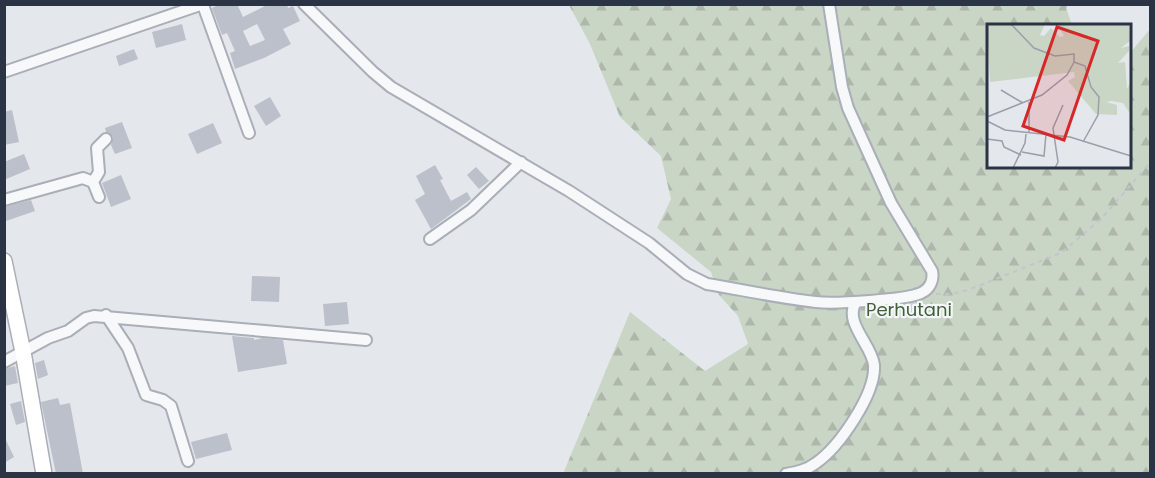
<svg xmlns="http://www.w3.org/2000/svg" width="1155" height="478" viewBox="0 0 1155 478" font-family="Poppins,sans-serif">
	<defs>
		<pattern id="forest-firs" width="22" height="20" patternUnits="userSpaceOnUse" patternTransform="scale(1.5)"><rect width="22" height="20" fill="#c9d6c5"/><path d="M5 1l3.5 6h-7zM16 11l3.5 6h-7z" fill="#adb8ab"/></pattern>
	</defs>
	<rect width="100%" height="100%" fill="#e4e7ec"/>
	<path fill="url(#forest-firs)" d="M 569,5 L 1068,5 L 1066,8 L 1072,25 L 988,26 L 988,166 L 1130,166 L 1130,53 L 1150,29 L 1150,473 L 563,474 L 630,312 L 705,371 L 748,344 L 738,316 L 719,295 L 711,272 L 657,228 L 671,199 L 661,156 L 620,117 L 590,44 Z"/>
	<path fill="#bbc0ca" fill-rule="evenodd" d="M 220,4 L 237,4 L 243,17 L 269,4 L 287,4 L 288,8 L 293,6 L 300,21 L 283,29 L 291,44 L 264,58 L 235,69 L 230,53 L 235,51 L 227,33 L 222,35 L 212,8 ZM 257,24 L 265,40 L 250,46 L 243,31 Z
		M 182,24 L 186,40 L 156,48 L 152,32 Z
		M 134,49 L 138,59 L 119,66 L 116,56 Z
		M 270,97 L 281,116 L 266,126 L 254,106 Z
		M 12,110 L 19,142 L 4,145 L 4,112 Z
		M 122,122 L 132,148 L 115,154 L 111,145 L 113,137 L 106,132 L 105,128 Z
		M 213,123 L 222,143 L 197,154 L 188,134 Z
		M 24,154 L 30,169 L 4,180 L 4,162 Z
		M 435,165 L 443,179 L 440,180 L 451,201 L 467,192 L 471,199 L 431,229 L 415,200 L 425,194 L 416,176 Z
		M 476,167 L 489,181 L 479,189 L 467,175 Z
		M 121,175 L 131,199 L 111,207 L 102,183 Z
		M 31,200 L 35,211 L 6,221 L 4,207 Z
		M 252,276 L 280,277 L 279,302 L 251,301 Z
		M 347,302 L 349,324 L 325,326 L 323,304 Z
		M 232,336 L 254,338 L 254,340 L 263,338 L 283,340 L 287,364 L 238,372 Z
		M 44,360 L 48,375 L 38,379 L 35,363 Z
		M 15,366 L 18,383 L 4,386 L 4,369 Z
		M 58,398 L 60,405 L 70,403 L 83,474 L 56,474 L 41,402 Z
		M 21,401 L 25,422 L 16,425 L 10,404 Z
		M 227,433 L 232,450 L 196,459 L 191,442 Z
		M 4,436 L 14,457 L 4,463 Z"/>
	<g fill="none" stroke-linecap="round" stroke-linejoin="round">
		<g stroke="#a9aeb7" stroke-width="14">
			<path id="street" d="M 304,4 L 373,72 L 391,87 L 569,191 L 649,243 L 687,274 L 707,284 C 743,290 780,298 816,302 C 834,304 907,300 921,293 C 930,289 934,280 932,271 L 891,203 L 848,108 L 842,87 L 829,4
				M 203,5 L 249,133
				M 4,72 L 203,4
				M 93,182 L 99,172 L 97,148 L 106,139
				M 4,200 L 83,178 L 93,182 L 99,197
				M 430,239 L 471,210 L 521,162
				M 106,315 L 128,348 L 146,395 L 163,400 L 171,406 L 188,461
				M 4,362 L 48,338 L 68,331 L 86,318 L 94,316 L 366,340
				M 786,474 C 797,472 807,470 816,463 C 839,447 876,394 874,365 C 872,345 843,322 856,302"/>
		</g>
		<g stroke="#a9aeb7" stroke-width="18">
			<path id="secondary" d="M 4,261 L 23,352 L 44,474"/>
		</g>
		<path stroke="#c2c5cb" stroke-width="2" stroke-dasharray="4.5 4.5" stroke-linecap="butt" d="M 936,294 L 951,294 L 968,290 L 1061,253 L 1102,218 L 1150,163"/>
		<use href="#street" stroke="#f7f8fa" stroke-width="10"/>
		<use href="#secondary" stroke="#fff" stroke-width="15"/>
	</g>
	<g text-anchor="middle" stroke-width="4.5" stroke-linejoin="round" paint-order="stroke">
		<g font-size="18" fill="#3f6138" stroke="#f4f6f9">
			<text x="909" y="316">Perhutani</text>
		</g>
	</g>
	<g transform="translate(987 24)">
		<rect width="144" height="144" fill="#e4e7ec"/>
		<path d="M 0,0 L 58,0 L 53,11 L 57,12 L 64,4 L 73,13 L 77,12 L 70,0 L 142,1 L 143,17 L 134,24 L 142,22 L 142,27 L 131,39 L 138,38 L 140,65 L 144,57 L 144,91 L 136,79 L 124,77 L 119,78 L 130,81 L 130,91 L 109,90 L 81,57 L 88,53 L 87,48 L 3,58 Z" fill="#c9d6c5"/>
		<path fill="none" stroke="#9a9fa9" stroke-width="1.5" d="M 87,38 L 98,42 L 104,63 L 112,73 L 111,91 L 96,118M 14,66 L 36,79M 42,78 L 42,109M 0,93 L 55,71 L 80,51 L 87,38 L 87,30 L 68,32 L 47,24 L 24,0M 0,97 L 18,106 L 83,113 L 144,132M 0,115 L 15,117 L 17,123 L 34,131M 35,128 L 57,132 L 59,110M 26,144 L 38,119 L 39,110M 68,144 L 71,138 L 66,104 L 76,81"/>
		<path fill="#d62828" fill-opacity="0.15" stroke="#d62828" stroke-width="3" d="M 70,3 L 111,17 L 77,116 L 36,102 Z"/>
		<rect width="144" height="144" fill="none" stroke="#2b3445" stroke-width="3"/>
	</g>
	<rect width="1155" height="478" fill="none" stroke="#2b3445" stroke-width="12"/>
</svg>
